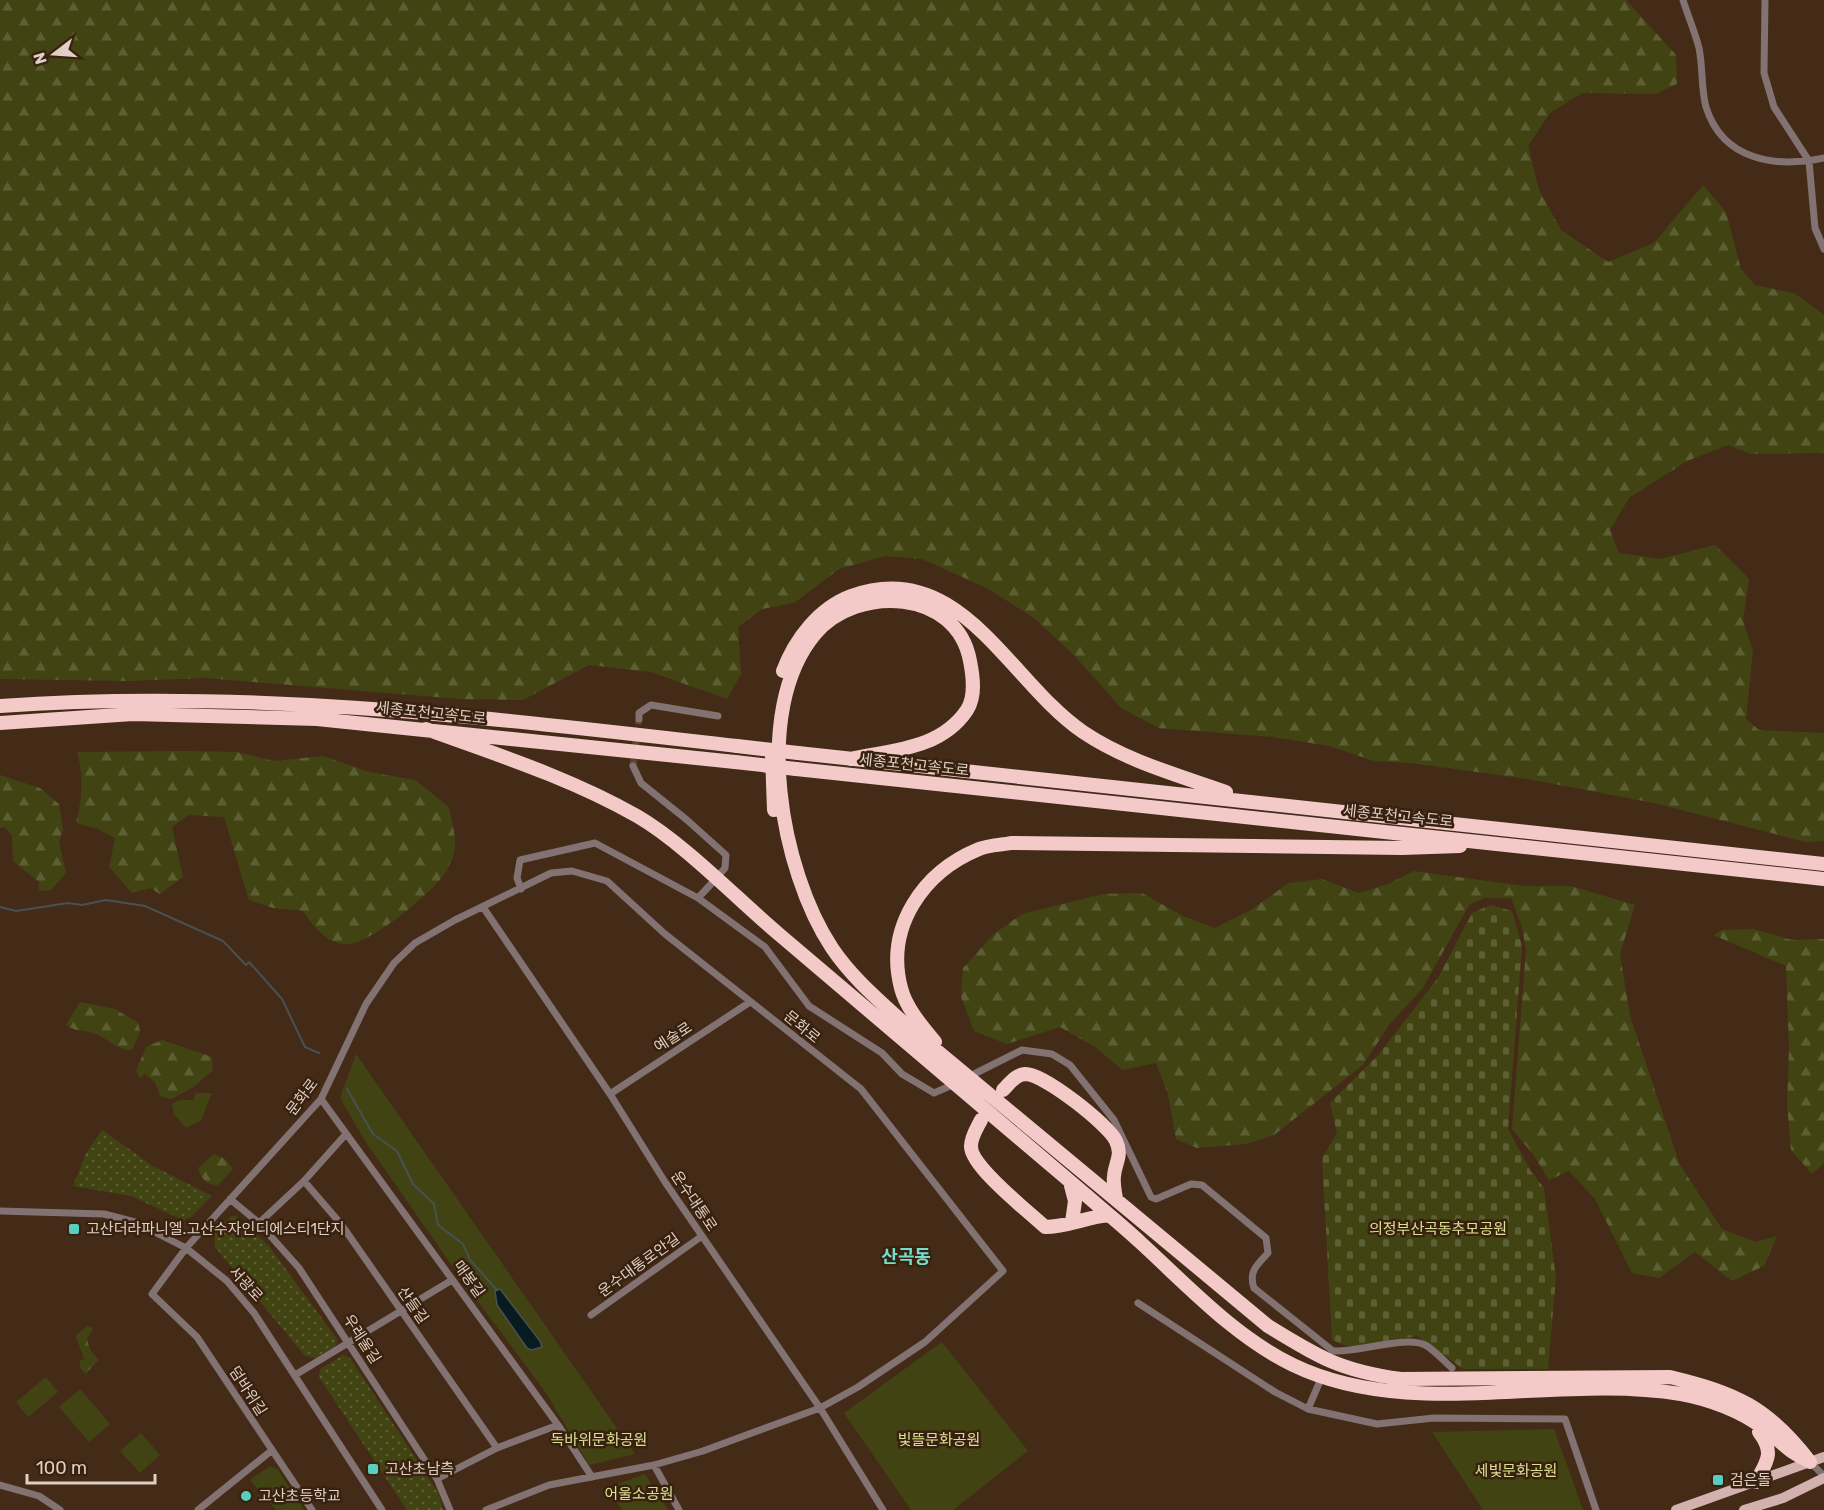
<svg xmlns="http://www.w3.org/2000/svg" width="1824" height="1510" viewBox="0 0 1824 1510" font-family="Rubik,'Noto Sans KR',sans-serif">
	<defs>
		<pattern id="grass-dots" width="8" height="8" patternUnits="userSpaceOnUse" patternTransform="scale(1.5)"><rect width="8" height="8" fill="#414412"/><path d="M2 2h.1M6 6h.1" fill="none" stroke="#5c5e33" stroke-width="1.8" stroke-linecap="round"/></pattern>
		<pattern id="forest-firs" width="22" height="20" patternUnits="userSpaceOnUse" patternTransform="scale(1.5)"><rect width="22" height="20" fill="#414412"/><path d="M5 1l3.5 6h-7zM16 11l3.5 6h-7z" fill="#5c5e33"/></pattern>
		<pattern id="cemetery-stones" width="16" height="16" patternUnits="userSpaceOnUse" patternTransform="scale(1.5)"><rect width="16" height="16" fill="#414412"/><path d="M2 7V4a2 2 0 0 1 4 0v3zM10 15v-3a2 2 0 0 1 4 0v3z" fill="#5c5e33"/></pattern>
	</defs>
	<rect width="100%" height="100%" fill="#432b18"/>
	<path fill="url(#grass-dots)" d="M 102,1130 L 153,1166 L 212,1196 L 191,1217 L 183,1220 L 131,1196 L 73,1186 L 86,1153 Z
		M 232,1216 L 236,1216 L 269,1246 L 337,1339 L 336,1346 L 315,1358 L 305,1356 L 215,1247 L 214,1233 Z
		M 343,1355 L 350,1358 L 439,1494 L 443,1510 L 407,1510 L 319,1377 L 320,1369 Z"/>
	<path fill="url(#forest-firs)" d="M 0,0 L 1626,0 L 1676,55 L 1677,84 L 1654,94 L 1582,93 L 1550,113 L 1528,146 L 1539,190 L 1561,230 L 1608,262 L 1654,243 L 1703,185 L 1726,212 L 1741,269 L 1755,285 L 1794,293 L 1824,315 L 1824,453 L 1751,454 L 1728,445 L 1687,461 L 1629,498 L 1610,530 L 1619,553 L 1660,559 L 1715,545 L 1749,579 L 1743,621 L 1753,651 L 1746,719 L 1759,730 L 1824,733 L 1824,841 L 1806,842 L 1654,803 L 1528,779 L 1411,763 L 1374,761 L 1329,746 L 1273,737 L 1159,728 L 1121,708 L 1073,654 L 1035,619 L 989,589 L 922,559 L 885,556 L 839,569 L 794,603 L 762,609 L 738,627 L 741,674 L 727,699 L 651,672 L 589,665 L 523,700 L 460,699 L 206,678 L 128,681 L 0,679 Z
		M 186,751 L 237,752 L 274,761 L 323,756 L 369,772 L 415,780 L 449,807 C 451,820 458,841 454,853 C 451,861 447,871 442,877 C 428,896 372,942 349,944 C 328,946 313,926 303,911 L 273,908 L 249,900 L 224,817 L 189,815 L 172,827 L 183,877 L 160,894 L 150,888 L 132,893 L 109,867 L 115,838 L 98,829 L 76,823 C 82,801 84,775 77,752 Z
		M 0,775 L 40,788 L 59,804 L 63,830 L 59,842 L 66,873 L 51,890 L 39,891 L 39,882 L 13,861 L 12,835 L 4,827 L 0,828 Z
		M 1414,871 L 1524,886 L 1571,886 L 1635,905 L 1620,954 L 1630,1016 L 1680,1165 L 1722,1229 L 1755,1242 L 1777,1236 L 1764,1266 L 1732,1281 L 1695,1252 L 1659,1278 L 1632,1273 L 1595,1199 L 1569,1171 L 1549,1180 L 1533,1154 L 1512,1129 L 1526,950 L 1522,927 L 1511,898 L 1484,898 L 1469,905 L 1423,988 L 1389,1025 L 1363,1065 L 1274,1135 L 1246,1144 L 1197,1148 L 1176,1139 L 1168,1094 L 1156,1063 L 1123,1070 L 1095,1047 L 1060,1027 L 1007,1044 L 974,1031 L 961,997 L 963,968 L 994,934 L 1022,914 L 1103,894 L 1142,893 L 1183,916 L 1215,928 L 1249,911 L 1289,883 L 1322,879 L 1359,893 L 1388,884 Z
		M 1753,929 L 1792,940 L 1824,939 L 1824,1163 L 1812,1174 L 1791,1150 L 1787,1105 L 1789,1047 L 1786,966 L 1713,935 L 1722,930 Z
		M 80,1002 L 115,1009 L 138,1023 L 140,1031 L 132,1050 C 118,1051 106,1037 93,1033 C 81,1029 78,1033 66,1025 Z
		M 162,1040 L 212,1057 L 213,1070 L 192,1088 L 171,1099 L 160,1096 L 155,1082 L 145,1074 L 140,1078 L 136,1071 L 146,1047 Z
		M 214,1154 L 225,1159 L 233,1169 L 218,1185 C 206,1185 201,1178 198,1168 Z
		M 87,1326 L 93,1328 L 87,1339 L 90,1350 L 99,1360 L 85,1374 L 80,1367 L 80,1360 L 84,1359 L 76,1336 Z"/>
	<path fill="url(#cemetery-stones)" d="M 1491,905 L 1512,911 L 1522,946 L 1508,1129 L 1530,1170 L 1544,1188 L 1556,1278 L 1548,1369 L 1463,1369 L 1417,1336 L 1349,1347 L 1332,1340 L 1322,1158 L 1337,1133 L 1330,1103 L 1379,1054 L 1438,978 L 1472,913 Z"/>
	<path fill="#414412" d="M 356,1054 L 635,1454 L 589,1465 L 546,1393 L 460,1277 L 365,1141 L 340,1098 Z
		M 196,1093 L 212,1093 L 201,1121 L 186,1128 L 174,1114 L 172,1104 L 179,1100 L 193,1100 Z
		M 942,1342 L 1028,1451 L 953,1510 L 911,1510 L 844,1413 Z
		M 46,1377 L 58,1392 L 28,1417 L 16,1402 Z
		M 80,1389 L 110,1424 L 89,1442 L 59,1407 Z
		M 1554,1429 L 1583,1510 L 1483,1510 L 1432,1432 Z
		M 141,1433 L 160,1455 L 140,1473 L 120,1451 Z
		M 270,1466 L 278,1470 L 304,1510 L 276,1510 L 250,1480 Z
		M 645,1474 L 668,1510 L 622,1510 L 607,1488 Z"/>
	<path fill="#071b21" stroke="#485152" stroke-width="1.5" d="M 500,1289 L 540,1341 L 542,1347 L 531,1350 L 527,1348 L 497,1305 L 495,1291 Z"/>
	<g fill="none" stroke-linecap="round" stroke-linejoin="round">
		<path stroke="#485152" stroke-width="2" d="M 0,907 L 16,911 L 68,903 L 82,905 L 106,900 L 145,906 L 223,941 L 246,965 L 249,962 L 282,999 L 305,1047 L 319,1053
			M 347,1089 L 373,1134 L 397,1151 L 413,1184 L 434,1204 L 438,1225 L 463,1244 L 470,1260 L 497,1290"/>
		<path stroke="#5a4432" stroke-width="7" stroke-dasharray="7 3.5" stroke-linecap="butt" d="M 633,766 L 639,719"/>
		<path stroke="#827271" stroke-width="7" d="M 1683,0 C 1688,16 1695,32 1699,48 C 1703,67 1701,89 1706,107 C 1723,161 1776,168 1824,158
			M 1765,0 L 1764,73 L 1774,107 L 1809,161 L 1815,228 L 1824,249
			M 639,719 L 639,713 L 651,705 L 718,716
			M 633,766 L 641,783 L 687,820 L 726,855 L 725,868 L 719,875
			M 521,889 L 517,878 L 520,860 L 595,843 L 698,898 L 712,883
			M 698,898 L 765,947 L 809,1006 L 882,1053 L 902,1074 L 934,1093 L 950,1086
			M 483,907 L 610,1094 L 665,1182 L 820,1408 L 883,1510
			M 976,1073 L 1022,1050 L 1052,1054 L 1070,1065 L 1114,1120 L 1151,1197 L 1156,1199 L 1191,1184 L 1202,1185 L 1266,1238 L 1268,1253 C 1258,1264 1248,1271 1254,1288 L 1333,1351 C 1358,1353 1408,1334 1427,1346 C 1436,1352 1444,1361 1452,1368
			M 610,1094 L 750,1002
			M 321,1099 L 558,1425 L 592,1477
			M 304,1181 L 341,1224 L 497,1448
			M 230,1199 L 259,1223 L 299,1268 L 437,1479 L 450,1510
			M 0,1211 L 104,1214 L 135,1222 L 186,1248 L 227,1281 L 254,1313 L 382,1510
			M 259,1223 L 304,1181 L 346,1134
			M 1138,1303 L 1275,1392 L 1308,1409 L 1377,1424 L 1434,1418 L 1565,1419 L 1596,1510
			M 591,1315 L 702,1236
			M 295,1375 L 452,1280
			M 1308,1409 L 1320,1381
			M 1810,1462 L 1824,1476
			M 654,1465 L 679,1510
			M 437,1479 L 497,1448 L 558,1425
			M 0,1485 L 39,1496 L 60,1510
			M 198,1510 L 271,1451
			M 312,1510 L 197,1337 L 152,1294 L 186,1248 L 321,1099 L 366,1004 L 394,963 L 415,943 L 455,920 L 551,873 L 572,871 L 607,881 L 665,934 L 861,1089 L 1003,1271 L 925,1342 L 858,1387 L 820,1408 L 703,1451 L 654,1465 L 549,1485 L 486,1510"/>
		<path stroke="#d3b1af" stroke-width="10" d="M 1676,1510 L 1824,1457
			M 1744,1510 L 1783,1498 L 1824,1478"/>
		<path stroke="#f3cac8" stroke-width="14" d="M 783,671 C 795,639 819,608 851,596 C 960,556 1009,682 1083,732 C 1126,761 1178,775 1226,792
			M 0,706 C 247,688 492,718 737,746
			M 0,723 L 133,714 L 317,719 L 735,762
			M 426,729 C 498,755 570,778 637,816 C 685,844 737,899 781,936 C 883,1022 985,1108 1086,1195 C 1104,1211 1123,1226 1141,1243 C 1188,1286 1235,1337 1293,1365 C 1411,1422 1556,1373 1681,1394 C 1709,1399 1741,1411 1763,1428 C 1780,1440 1789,1453 1809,1461
			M 798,753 L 1824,864
			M 772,755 L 774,810
			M 850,759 C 893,750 941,749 967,710 C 976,696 973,676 970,661 C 957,589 857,584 815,634 C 751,710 781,871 832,948 C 852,978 881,1002 907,1026 L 1268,1326 C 1318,1357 1341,1371 1401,1379 L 1670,1377 C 1736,1393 1768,1407 1810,1462
			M 796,769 L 1824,879
			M 935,1042 C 922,1026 906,1008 901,988 C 885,927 923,872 979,849 C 989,845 1001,845 1011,843 L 1402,848 L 1460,846
			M 1003,1090 C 1010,1083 1015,1075 1025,1074 C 1043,1073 1109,1125 1116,1141 C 1123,1156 1115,1162 1114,1176 C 1113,1183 1115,1192 1116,1199
			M 981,1120 C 977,1128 971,1137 971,1146 C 970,1166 1029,1212 1045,1227 C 1067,1227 1087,1217 1109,1215
			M 1070,1182 L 1075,1201 L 1072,1222
			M 1756,1482 C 1767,1461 1775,1453 1759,1432"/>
		<path stroke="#f3cac8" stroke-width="14" d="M 737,746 L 798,753
			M 735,762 L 796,769"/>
	</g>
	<g fill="#59cebf" stroke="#38210e" stroke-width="2">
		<rect x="68" y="1223" width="12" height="12" rx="3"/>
		<rect x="367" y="1463" width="12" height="12" rx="3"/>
		<rect x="1712" y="1474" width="12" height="12" rx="3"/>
		<circle cx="246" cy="1496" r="6"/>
	</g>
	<g text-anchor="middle" stroke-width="5" stroke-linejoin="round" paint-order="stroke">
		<g font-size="15" fill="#dfcfc4" stroke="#38210e">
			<text transform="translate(431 713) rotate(6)" y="5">세종포천고속도로</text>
			<text transform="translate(914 765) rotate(6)" y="5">세종포천고속도로</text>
			<text transform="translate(1398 816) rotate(6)" y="5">세종포천고속도로</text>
			<text transform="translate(802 1027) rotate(39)" y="5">문화로</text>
			<text transform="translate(673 1037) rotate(-33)" y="5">예술로</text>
			<text transform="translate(302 1097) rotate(-53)" y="5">문화로</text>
			<text transform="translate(694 1201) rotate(56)" y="5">운수대통로</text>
			<text transform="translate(639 1265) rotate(-36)" y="5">운수대통로안길</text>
			<text transform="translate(469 1279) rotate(54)" y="5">매봉길</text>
			<text transform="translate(246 1284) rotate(47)" y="5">서광로</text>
			<text transform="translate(413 1305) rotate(55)" y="5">산들길</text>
			<text transform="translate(362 1339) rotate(57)" y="5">우레울길</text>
			<text transform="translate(248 1391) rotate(57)" y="5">덤바위길</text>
		</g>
		<g font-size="15" fill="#dfcfc4" stroke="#38210e" text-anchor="start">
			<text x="86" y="1234">고산더라파니엘.고산수자인디에스티1단지</text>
			<text x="385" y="1474">고산초남측</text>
			<text x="1730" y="1485">검은돌</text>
			<text x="258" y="1501">고산초등학교</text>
		</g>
		<g font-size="15" fill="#d8e091" stroke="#38210e">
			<text x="1438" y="1234">의정부산곡동추모공원</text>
			<text x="599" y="1445">독바위문화공원</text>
			<text x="939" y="1445">빛뜰문화공원</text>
			<text x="1516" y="1476">세빛문화공원</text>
			<text x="639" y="1499">어울소공원</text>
		</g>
		<g font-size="18" font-weight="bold" fill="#74ddce" stroke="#38210e">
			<text x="906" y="1263">산곡동</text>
		</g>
	</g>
	<g transform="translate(54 54) rotate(253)" stroke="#38210e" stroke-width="4.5" paint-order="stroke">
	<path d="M0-4.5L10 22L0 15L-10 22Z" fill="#dfcfc4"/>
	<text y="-9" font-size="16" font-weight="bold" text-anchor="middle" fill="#dfcfc4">N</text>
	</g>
	<path d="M27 1474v9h128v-9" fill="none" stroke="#dfcfc4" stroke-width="3"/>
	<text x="36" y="1474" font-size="18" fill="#dfcfc4" stroke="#38210e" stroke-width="4.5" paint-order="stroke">100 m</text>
</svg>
